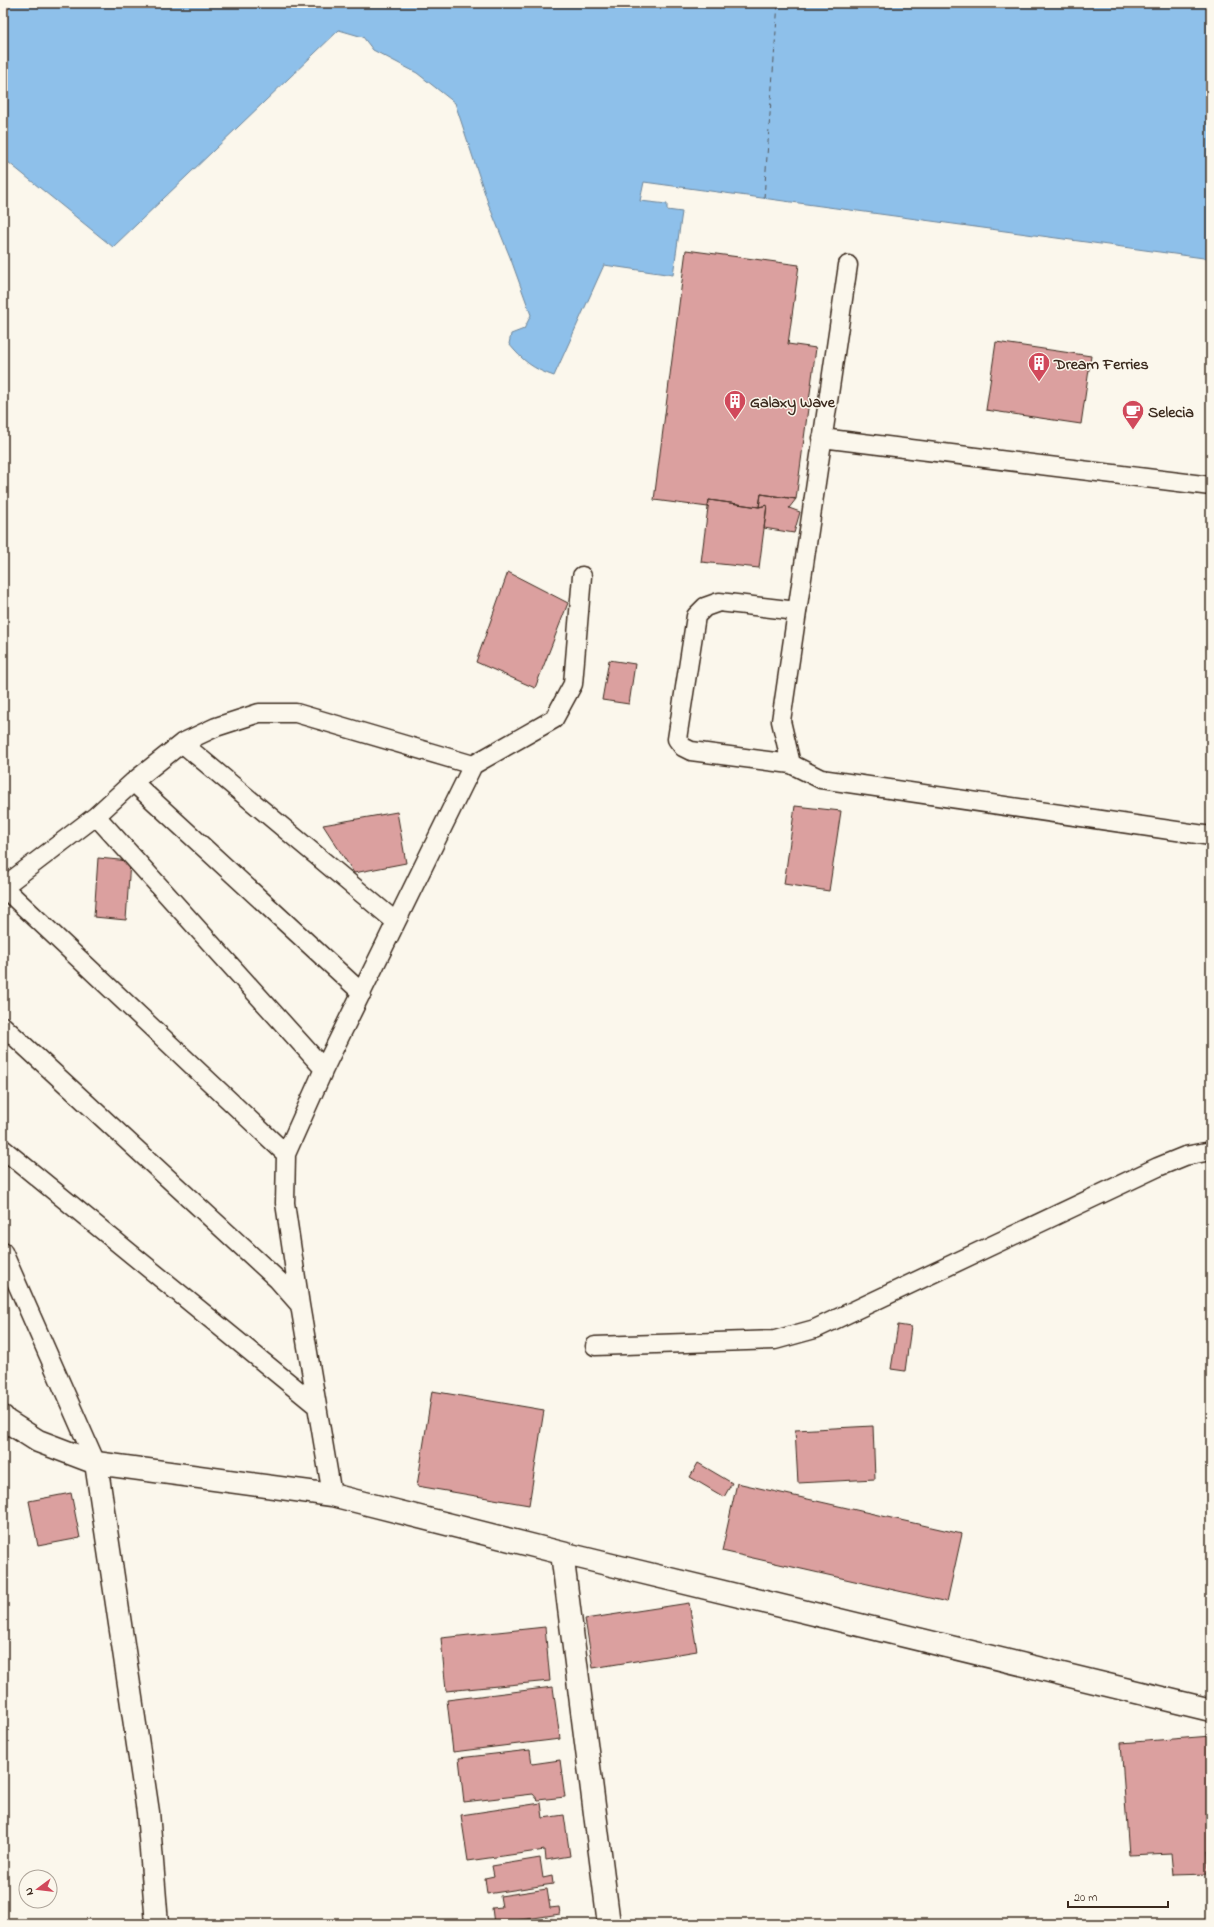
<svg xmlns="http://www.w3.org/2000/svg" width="1214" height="1927" viewBox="0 0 1214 1927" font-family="'Indie Flower',sans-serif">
	<rect width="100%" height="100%" fill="#fbf7ec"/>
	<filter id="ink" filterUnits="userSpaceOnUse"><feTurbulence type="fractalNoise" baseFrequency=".025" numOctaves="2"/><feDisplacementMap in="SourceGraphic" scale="8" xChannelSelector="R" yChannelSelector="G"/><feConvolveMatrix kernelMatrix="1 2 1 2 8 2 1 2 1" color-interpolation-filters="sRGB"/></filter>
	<g filter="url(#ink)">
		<path fill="#8ec0ea" stroke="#6d8498" d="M 3,3 L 1211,3 L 1211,259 L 644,182 L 640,201 L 667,204 L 667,210 L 682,212 L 673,275 L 604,265 L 554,376 C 533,369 523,361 509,344 L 511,334 L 524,329 L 531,315 L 510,257 L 488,203 L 455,103 L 417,73 L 373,50 L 363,37 L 339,30 L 113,247 L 3,158 Z"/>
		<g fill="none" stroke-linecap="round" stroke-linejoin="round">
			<path stroke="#54575b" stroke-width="1" stroke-dasharray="5 4" stroke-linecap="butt" d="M 764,198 L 778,3"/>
		</g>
		<path fill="#dba09f" stroke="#3b2a1e" d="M 686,250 L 799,265 L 788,344 L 816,348 L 796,499 L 761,494 L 759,507 L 709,500 L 708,507 L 654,500 Z
			M 996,342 L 1091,356 L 1081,424 L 986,410 Z
			M 761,494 L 796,499 L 789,508 L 800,512 L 794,533 L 764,528 L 767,505 L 759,507 Z
			M 709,500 L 759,507 L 767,505 L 759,568 L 701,562 Z
			M 508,572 L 568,603 L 535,688 L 476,662 Z
			M 609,660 L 635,664 L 629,704 L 602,700 Z
			M 795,806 L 841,811 L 829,891 L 784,884 Z
			M 397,812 L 406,863 L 354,873 L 323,825 Z
			M 98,858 L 130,861 L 126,920 L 94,917 Z
			M 898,1325 L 911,1327 L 905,1371 L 891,1369 Z
			M 432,1391 L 544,1410 L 529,1505 L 417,1486 Z
			M 873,1426 L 875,1479 L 798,1483 L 795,1430 Z
			M 698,1463 L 732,1483 L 724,1497 L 690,1477 Z
			M 737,1483 L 962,1534 L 947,1602 L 722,1551 Z
			M 71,1493 L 80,1538 L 38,1546 L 29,1501 Z
			M 689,1603 L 697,1651 L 593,1668 L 585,1619 Z
			M 545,1627 L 550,1681 L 446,1691 L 441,1638 Z
			M 553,1687 L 560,1739 L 453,1752 L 447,1700 Z
			M 1211,1736 L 1211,1851 L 1207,1851 L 1209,1874 L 1173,1875 L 1171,1853 L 1129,1855 L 1121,1743 Z
			M 530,1750 L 532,1764 L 560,1760 L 565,1797 L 538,1800 L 533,1794 L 464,1802 L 459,1758 Z
			M 541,1803 L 543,1818 L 564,1815 L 570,1856 L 546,1860 L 545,1850 L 468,1861 L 461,1815 Z
			M 540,1858 L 543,1878 L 552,1876 L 553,1884 L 487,1894 L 485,1878 L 494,1876 L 492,1866 Z
			M 547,1889 L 550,1908 L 559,1907 L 560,1914 L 494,1924 L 492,1908 L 502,1907 L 500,1896 Z
			M 553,1919 L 554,1924 L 520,1924 Z"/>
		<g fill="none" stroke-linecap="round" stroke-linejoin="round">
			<g stroke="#3b2a1e" stroke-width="21">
				<path id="service" d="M 848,265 L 781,721 L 791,764 L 821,779 L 1211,836
					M 822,438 L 1211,486
					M 182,743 L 396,922
					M 791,764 L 691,751 L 683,747 L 677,739 L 696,616 L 705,607 L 719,602 L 797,611
					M 133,782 L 362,993
					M 96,816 L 324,1069
					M 3,887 L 96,816 L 133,782 L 182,743 L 216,727 L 259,713 L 296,713 L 473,765 L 554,719 L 573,684 L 582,576
					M 3,887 L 286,1154
					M 3,1026 L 278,1280 L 300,1305
					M 3,1149 L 317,1406
					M 3,1252 L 96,1463
					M 595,1346 L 775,1340 L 815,1329 L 1158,1167 L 1185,1156 L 1211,1151
					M 332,1495 L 300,1305 L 285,1203 L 286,1154 L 324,1069 L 473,765"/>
			</g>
			<g stroke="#3b2a1e" stroke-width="25">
				<path id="minor" d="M 3,1417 L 5,1420 L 38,1441 L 96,1463 L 332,1495 L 562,1553 L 1211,1710
					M 96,1463 L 148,1812 L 157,1924
					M 562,1553 L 609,1924"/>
			</g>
			<use href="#service" stroke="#fbf7ec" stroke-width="18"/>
			<use href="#minor" stroke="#fbf7ec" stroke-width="22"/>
		</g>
	</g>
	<defs>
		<g id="building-pin" transform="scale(1.15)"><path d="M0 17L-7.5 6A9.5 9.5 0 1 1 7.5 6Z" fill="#d1495b" stroke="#fbf7ec"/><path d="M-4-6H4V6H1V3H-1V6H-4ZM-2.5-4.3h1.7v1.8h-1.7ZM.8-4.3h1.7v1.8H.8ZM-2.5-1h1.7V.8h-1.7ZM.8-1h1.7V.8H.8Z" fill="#fff"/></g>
		<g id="cafe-pin" transform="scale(1.15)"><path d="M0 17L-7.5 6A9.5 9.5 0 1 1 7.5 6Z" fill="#d1495b" stroke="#fbf7ec"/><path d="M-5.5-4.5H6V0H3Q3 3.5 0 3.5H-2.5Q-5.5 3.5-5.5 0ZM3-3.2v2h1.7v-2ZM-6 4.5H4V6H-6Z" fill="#fff"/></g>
	</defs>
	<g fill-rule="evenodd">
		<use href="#building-pin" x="1039" y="363"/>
		<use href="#building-pin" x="735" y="401"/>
		<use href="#cafe-pin" x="1133" y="411"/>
	</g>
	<g text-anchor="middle" stroke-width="3" stroke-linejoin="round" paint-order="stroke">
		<g font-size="16" font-weight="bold" fill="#3b2a1e" stroke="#fbf7ec" text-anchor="start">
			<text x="1054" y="369">Dream Ferries</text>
			<text x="750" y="407">Galaxy Wave</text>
			<text x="1148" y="417">Selecia</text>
		</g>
	</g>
	<rect width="1214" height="1927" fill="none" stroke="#fbf7ec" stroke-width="16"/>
	<rect x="8" y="8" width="1198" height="1911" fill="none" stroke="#3b2a1e" stroke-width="1.5" filter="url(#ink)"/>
	<g transform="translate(38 1889) rotate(255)"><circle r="19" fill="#fbf7ec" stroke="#aea59a"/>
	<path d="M0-3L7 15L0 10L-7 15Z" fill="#d1495b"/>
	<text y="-6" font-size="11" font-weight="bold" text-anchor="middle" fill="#3b2a1e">N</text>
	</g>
	<path d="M1068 1901v6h100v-6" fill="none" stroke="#3b2a1e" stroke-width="2"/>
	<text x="1074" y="1901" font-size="12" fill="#3b2a1e" stroke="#fbf7ec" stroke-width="3" paint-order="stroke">20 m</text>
</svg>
